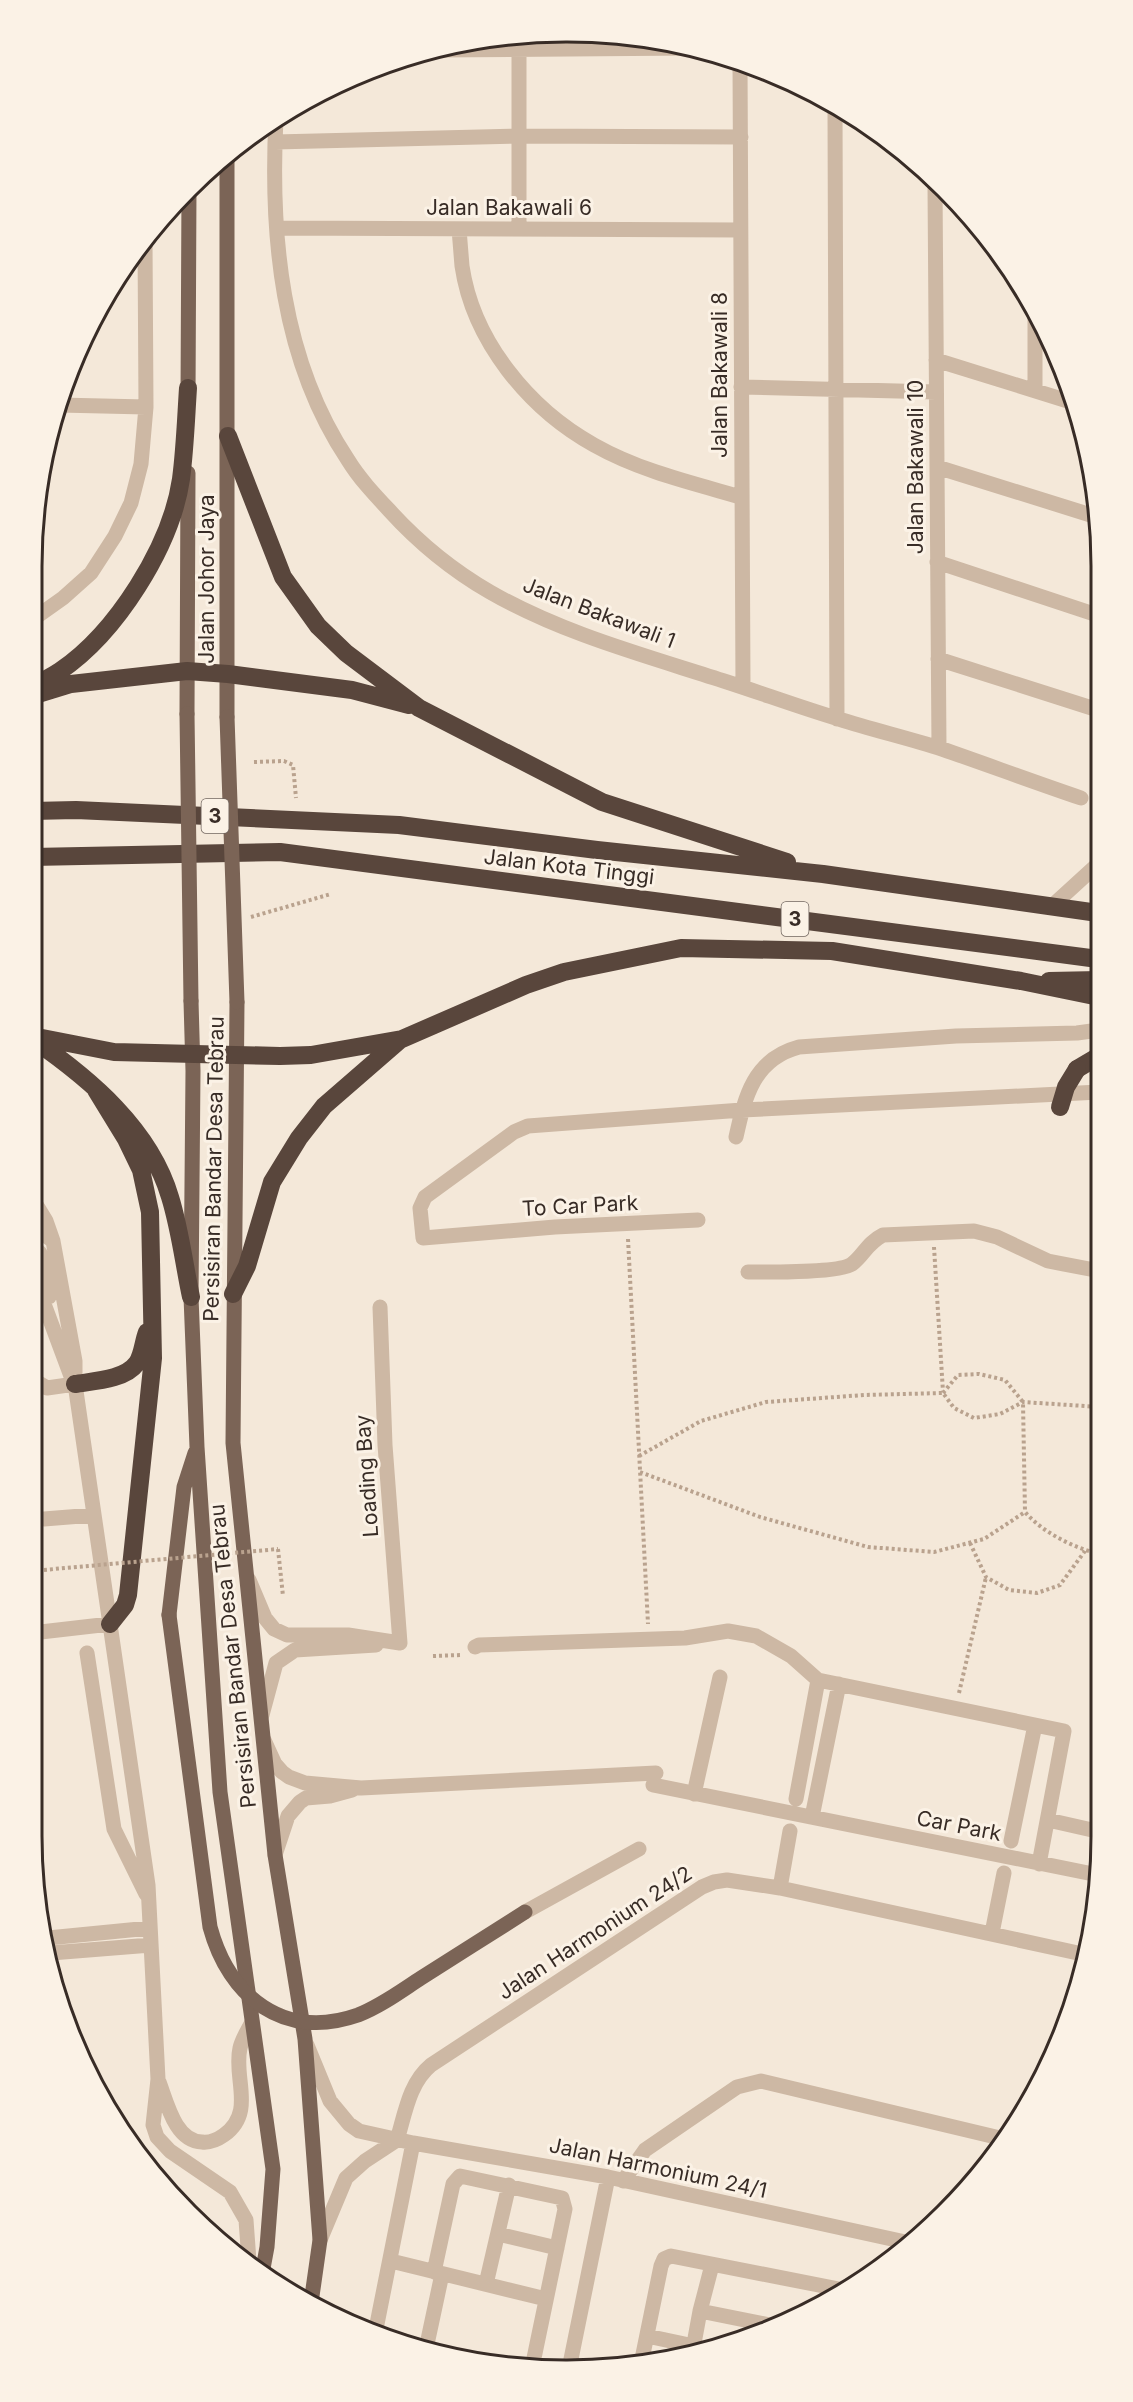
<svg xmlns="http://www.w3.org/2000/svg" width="1133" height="2402" viewBox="0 0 1133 2402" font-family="Inter,sans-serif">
	<rect width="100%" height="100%" fill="#f4e8d9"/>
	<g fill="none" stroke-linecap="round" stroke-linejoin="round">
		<path stroke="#b9a28e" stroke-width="4" stroke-dasharray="3 3" stroke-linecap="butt" d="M 254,762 L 284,761 L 293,765 L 296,798
			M 251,917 L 331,894
			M 628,1239 L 648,1624
			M 934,1247 L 943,1392
			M 943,1393 L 958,1375 L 979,1374 L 1005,1380 L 1023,1402 L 1025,1512
			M 639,1456 L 701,1421 L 766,1402 L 864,1395 L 943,1393 L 954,1408 L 974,1418 L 1000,1414 L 1023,1402 L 1100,1407
			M 640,1472 L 760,1517 L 868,1547 L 934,1552 L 984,1539 L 1025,1512 C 1042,1532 1075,1549 1101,1554
			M 970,1543 L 986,1577 L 1009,1590 L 1037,1593 L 1060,1585 L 1085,1551
			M 278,1549 L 283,1596
			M 433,1656 L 461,1655
			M 959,1693 L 986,1577"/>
		<path stroke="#cdb8a4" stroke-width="15" d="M 519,36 L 519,229
			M 435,50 L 693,48
			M 740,63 L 743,687
			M 835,109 L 837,719
			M 276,118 C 270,235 281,360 348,460 C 359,478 374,494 389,510 C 418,542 452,570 490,592 C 563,634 647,656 727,682 C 764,694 802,708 839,719 C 873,730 908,738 942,749 C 988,765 1034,782 1081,798
			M 275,142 L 519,136 L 741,137
			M 935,185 L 939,748
			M 277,228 L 740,230
			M 459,229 C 460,241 461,254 462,266 C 473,341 529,409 594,445 C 640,471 692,483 741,497
			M 936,360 L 1071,402
			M 741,387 L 936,392
			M 1035,389 L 1035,317
			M 59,405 L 146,407
			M 937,467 L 1097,517
			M 937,562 L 1097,615
			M 32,620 L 63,598 L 91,573 L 115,536 L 131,503 L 141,464 L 146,407 L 145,241
			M 938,659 L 1098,710
			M 1052,906 L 1098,864
			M 736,1137 C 745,1096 754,1059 799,1047 L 956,1036 L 1077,1033 L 1099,1030
			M 32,1198 L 46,1221 L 53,1241 L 75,1361 L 75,1384 L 148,1885 L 158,2079 L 153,2125 L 157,2137 L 170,2151 L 230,2192 L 246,2220 L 249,2261
			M 698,1220 L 555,1227 L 423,1238 L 420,1208 L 425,1197 L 514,1132 L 528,1126 L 742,1110 L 1099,1092
			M 32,1226 L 53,1241
			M 32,1245 L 40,1253 L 49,1297
			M 748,1272 C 766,1272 840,1273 852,1264 C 864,1255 867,1243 883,1235 L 974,1231 L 997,1237 L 1048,1261 L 1100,1271
			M 32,1279 L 37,1285 L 72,1379
			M 380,1307 L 385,1445 L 400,1643
			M 32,1379 L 47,1388 L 75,1384
			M 44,1519 L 94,1515
			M 249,1580 L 265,1618 L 274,1629 L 287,1635 L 348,1635 L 400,1643
			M 32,1633 L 110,1624
			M 475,1647 L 479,1645 L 685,1638 L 728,1631 L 756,1636 L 791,1656 L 818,1680 L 1064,1731 L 1039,1864
			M 87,1653 L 114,1829 L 146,1894
			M 262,1715 L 276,1663 L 295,1650 L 376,1645
			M 264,1740 L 275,1764 L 282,1772 L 289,1777 L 305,1783 L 361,1788 L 656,1773
			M 653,1785 L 1098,1875
			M 694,1794 L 720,1677
			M 796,1799 L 818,1680
			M 812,1817 L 839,1684
			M 1048,1820 L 1101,1832
			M 1011,1841 L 1035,1725
			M 275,1855 L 288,1816 L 300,1802 L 306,1798 L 330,1796 L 352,1790
			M 780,1888 L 790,1831
			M 525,1912 L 639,1849
			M 992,1933 L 1004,1873
			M 48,1938 L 150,1928
			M 51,1953 L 151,1945
			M 307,2045 L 330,2101 L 349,2124 L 359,2131 L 413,2143 L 608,2177 L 910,2243
			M 159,2082 C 167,2103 175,2141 202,2142 C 211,2143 217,2140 224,2135 C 256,2112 233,2078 240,2048 C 242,2039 248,2030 252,2022
			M 397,2140 C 405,2114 409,2083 431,2065 L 702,1887 L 714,1882 L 727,1880 L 780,1888 L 1087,1955
			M 623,2181 L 645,2150 L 737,2087 L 761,2081 L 1000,2138
			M 498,2234 L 557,2248
			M 320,2240 L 346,2178 L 365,2161 L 397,2140
			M 391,2261 L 546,2299
			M 434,2272 L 453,2184 L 460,2176 L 562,2198 L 565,2209 L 533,2363
			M 486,2284 L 509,2185
			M 700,2311 L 712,2265
			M 375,2334 L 413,2143
			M 647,2336 L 694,2346
			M 426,2349 L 442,2274
			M 693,2349 L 700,2311 L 770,2325
			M 570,2364 L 608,2177
			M 641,2364 L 661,2266 L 664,2259 L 671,2256 L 844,2290"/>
		<path stroke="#7b6456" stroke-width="15" d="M 188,398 L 189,188
			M 187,714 L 188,473
			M 227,717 L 227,156
			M 191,1001 L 193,1071 L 191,1297 L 197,1447 L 220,1792 L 273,2169 L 267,2247 L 262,2274
			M 237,1002 L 233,1443 L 275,1855 L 305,2039 L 320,2240 L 311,2303
			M 169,1615 L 184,1487 L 195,1453"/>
		<path stroke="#59463c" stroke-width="18" d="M 228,436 L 283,577 L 318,626 L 346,653 L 419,708 L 602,802 L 787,862
			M 32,686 C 41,682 51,677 60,671 C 116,633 171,547 181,479 C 185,449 186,418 188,388
			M 32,696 L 71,684 L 187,671 L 228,674 L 352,690 L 409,705
			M 32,811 L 76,810 L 399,825 L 597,850 L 823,874 L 1098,913
			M 32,857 L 280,852 L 1098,959
			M 1049,981 L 1099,980
			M 32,1036 L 114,1052 L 280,1056 L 311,1055 L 402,1039 L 526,985 L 564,972 L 681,948 L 832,951 L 1021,981 L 1099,997
			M 34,1040 C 90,1079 150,1129 170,1197 C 180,1229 184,1264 191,1297
			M 1077,1069 L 1099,1056
			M 96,1090 L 126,1139 L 141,1170 L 150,1212 L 153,1358 L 128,1595 L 125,1605 L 110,1624
			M 233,1294 L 247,1266 L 272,1182 L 299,1138 L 324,1106 L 400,1040
			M 75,1384 C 93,1381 125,1380 137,1363 C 143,1354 143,1342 147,1332"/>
		<path stroke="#b9a28e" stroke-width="4" stroke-dasharray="3 3" stroke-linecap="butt" d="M 32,1571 L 278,1549"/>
		<path stroke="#7b6456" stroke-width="15" d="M 187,714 L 191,1001
			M 227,717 L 237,1002
			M 169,1615 L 210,1927 C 229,1997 284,2041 358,2015 C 381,2006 401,1991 421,1978 C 456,1956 490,1934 525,1912"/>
		<path stroke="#59463c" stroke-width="18" d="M 1060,1107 L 1066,1087 L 1077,1069"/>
	</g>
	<g text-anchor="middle" stroke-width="6" stroke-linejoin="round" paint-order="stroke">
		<g fill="#fbf2e6" stroke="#726760" stroke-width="1.5">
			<rect x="201.5" y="799" width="27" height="34" rx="4.5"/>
			<rect x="781.5" y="902" width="27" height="34" rx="4.5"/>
		</g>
		<g font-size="20" font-weight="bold" fill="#382c26">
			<text x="215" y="823">3</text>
			<text x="795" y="926">3</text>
		</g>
		<g font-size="21" fill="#382c26" stroke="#fbf2e6">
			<text x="509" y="215">Jalan Bakawali 6</text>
			<text transform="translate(720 375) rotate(-90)" y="7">Jalan Bakawali 8</text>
			<text transform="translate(916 467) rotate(-90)" y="7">Jalan Bakawali 10</text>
			<text transform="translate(207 579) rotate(-90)" y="7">Jalan Johor Jaya</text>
			<text transform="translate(599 613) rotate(21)" y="7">Jalan Bakawali 1</text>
			<text transform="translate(569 867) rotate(7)" y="7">Jalan Kota Tinggi</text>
			<text transform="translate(214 1169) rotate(-89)" y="7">Persisiran Bandar Desa Tebrau</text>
			<text transform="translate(580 1206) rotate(-3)" y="7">To Car Park</text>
			<text transform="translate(367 1476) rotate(-94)" y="7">Loading Bay</text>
			<text transform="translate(233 1656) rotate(-96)" y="7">Persisiran Bandar Desa Tebrau</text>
			<text transform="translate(959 1826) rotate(11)" y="7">Car Park</text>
			<text transform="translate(595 1933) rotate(-33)" y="7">Jalan Harmonium 24/2</text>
			<text transform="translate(658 2168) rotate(12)" y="7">Jalan Harmonium 24/1</text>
		</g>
	</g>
	<path d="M0 0H1133V2402H0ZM566 42H567A524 524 0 0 1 1091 566V1836A524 524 0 0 1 567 2360H566A524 524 0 0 1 42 1836V566A524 524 0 0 1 566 42Z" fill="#fbf2e6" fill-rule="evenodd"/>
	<path fill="none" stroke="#382c26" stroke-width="3" d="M566 42H567A524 524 0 0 1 1091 566V1836A524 524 0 0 1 567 2360H566A524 524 0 0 1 42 1836V566A524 524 0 0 1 566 42Z"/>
</svg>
